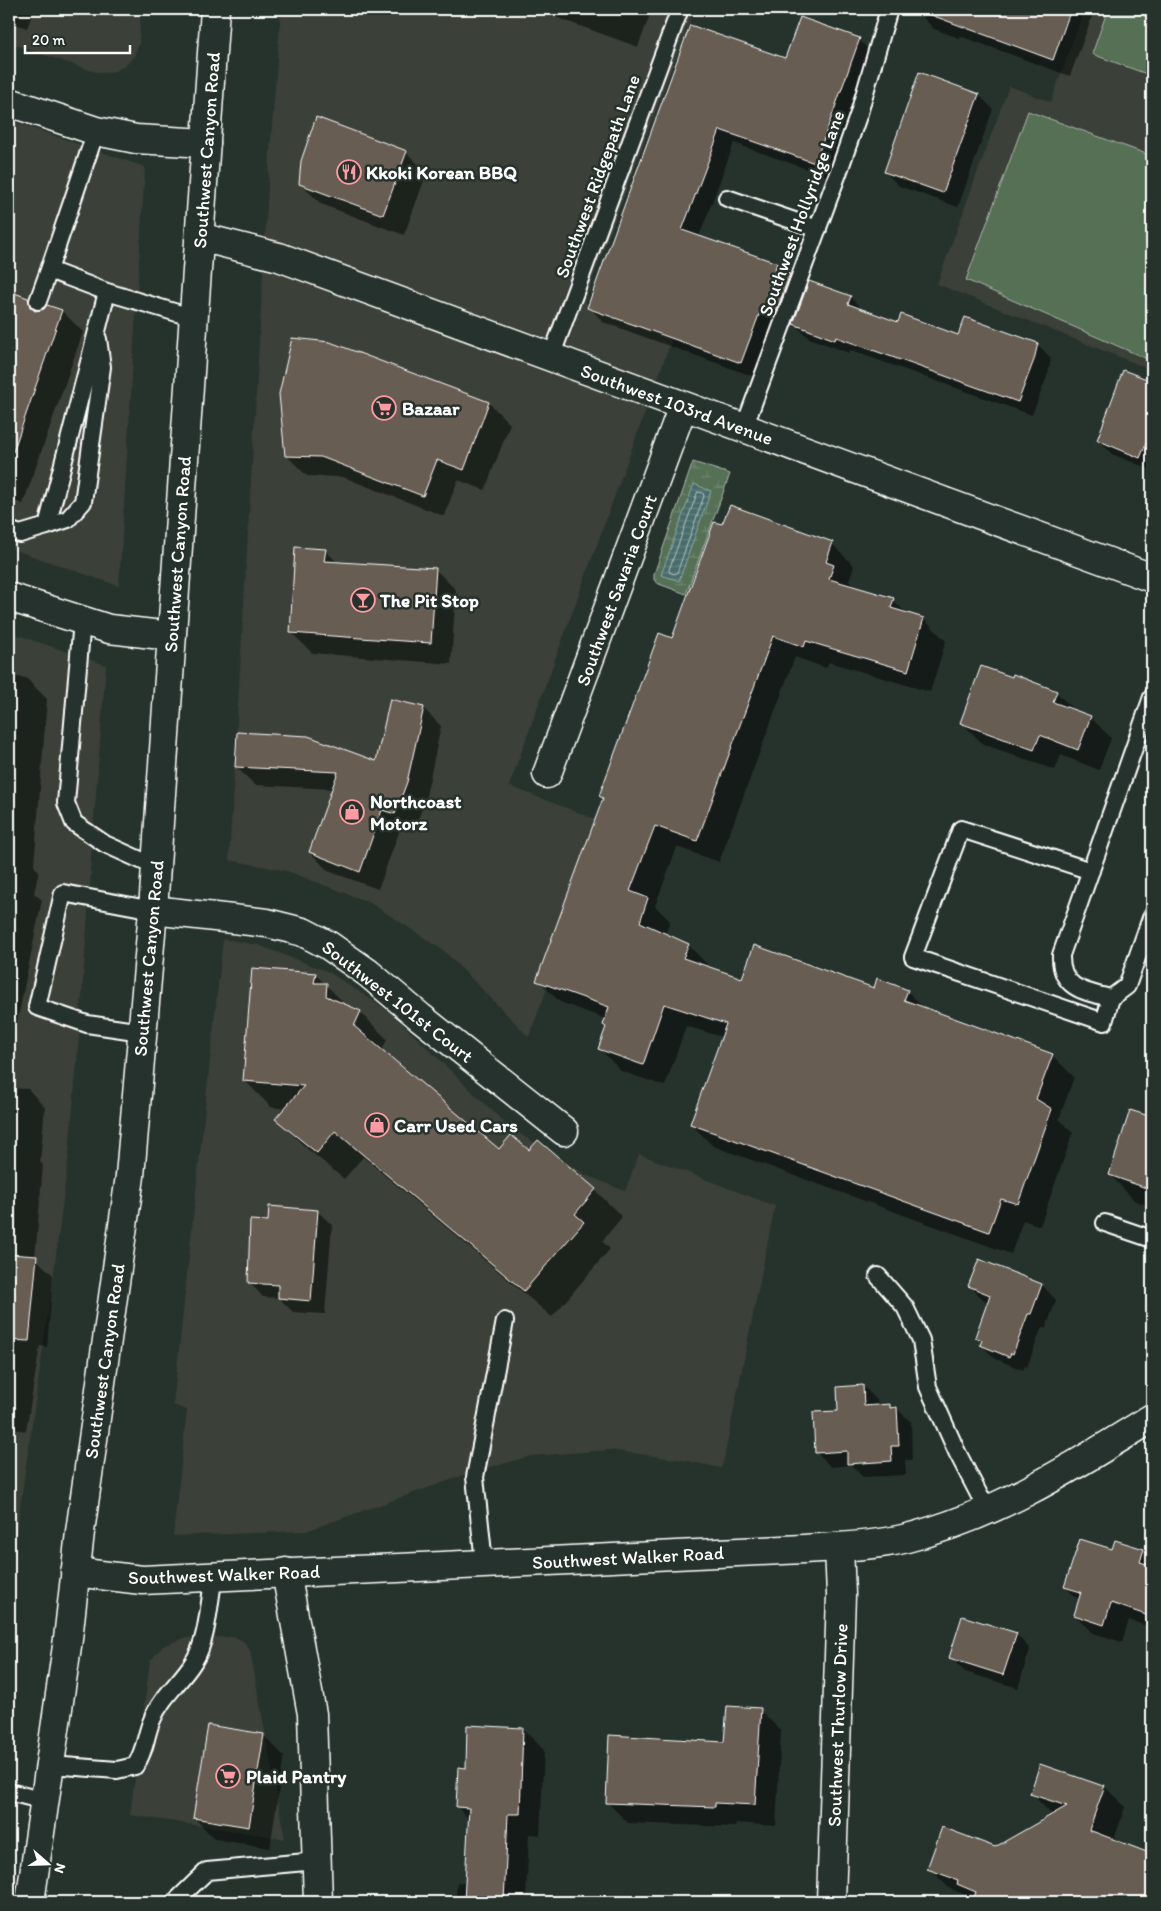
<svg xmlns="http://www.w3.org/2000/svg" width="1161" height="1911" viewBox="0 0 1161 1911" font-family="Itim,sans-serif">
	<defs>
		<pattern id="wetland-marsh" width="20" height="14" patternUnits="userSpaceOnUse" patternTransform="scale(1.25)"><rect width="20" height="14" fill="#556f55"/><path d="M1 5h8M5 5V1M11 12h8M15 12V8" fill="none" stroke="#6e856e"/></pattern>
		<pattern id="water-rules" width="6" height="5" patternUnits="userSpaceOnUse" patternTransform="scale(1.25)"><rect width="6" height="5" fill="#486c6b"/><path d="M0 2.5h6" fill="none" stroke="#638281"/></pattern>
	</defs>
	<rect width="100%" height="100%" fill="#26332d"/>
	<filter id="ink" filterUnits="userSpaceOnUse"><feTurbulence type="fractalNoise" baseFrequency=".02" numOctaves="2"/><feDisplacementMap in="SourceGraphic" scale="10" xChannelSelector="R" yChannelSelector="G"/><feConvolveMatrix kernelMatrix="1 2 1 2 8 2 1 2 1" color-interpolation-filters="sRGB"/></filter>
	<g filter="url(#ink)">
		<path fill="#3a4038" d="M 9,9 L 141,9 L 139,44 L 134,56 L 126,65 L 115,71 L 104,73 L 92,71 L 9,43 Z
			M 281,9 L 694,9 L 584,302 L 673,336 L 509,786 L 608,824 L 529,1037 L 443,950 L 369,902 L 287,871 L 229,860 L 270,152 Z
			M 1084,9 L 1152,9 L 1152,370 L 937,284 L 1009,86 L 1051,102 Z
			M 9,120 L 145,167 L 119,586 L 9,548 Z
			M 9,632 L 106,665 L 90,871 L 91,872 L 78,1050 L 69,1152 L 54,1272 L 9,1583 Z
			M 223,939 L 258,945 L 329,972 L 390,1012 L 509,1127 L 586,1175 L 625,1191 L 639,1154 L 775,1206 L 724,1459 L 721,1468 L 683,1460 L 610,1450 L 531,1456 L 473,1472 L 306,1531 L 173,1536 L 187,1410 L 173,1405 Z
			M 234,1637 L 243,1641 L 250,1650 L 285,1839 L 130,1815 L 150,1661 L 163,1646 L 176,1641 L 185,1638 Z"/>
		<path fill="url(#wetland-marsh)" stroke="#aab7aa" d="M 693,462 L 730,474 L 686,594 L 659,584 L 654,580 L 654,574 Z"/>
		<path fill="#556f55" stroke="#aab7aa" d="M 1108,9 L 1125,9 L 1152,19 L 1152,76 L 1092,54 Z
			M 1028,111 L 1152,156 L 1152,361 L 966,280 Z"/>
		<path fill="url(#water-rules)" stroke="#91a7a6" d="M 694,484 L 711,491 L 679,581 L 661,575 Z"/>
		<path fill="#0007" d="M 9,9 L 34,9 L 27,28 L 9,22 Z
			M 533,9 L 652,9 L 638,47 Z
			M 918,9 L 1095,9 L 1070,76 L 960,36 L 959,38 L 934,29 L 917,11 Z
			M 691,26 L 786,60 L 859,40 L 873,54 L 829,177 L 734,143 L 699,237 L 776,264 L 804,289 L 755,377 L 603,322 L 589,307 Z
			M 920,74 L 979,95 L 993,109 L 958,207 L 899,186 L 885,172 Z
			M 406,152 L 427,173 L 404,235 L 321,204 L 300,183 Z
			M 11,293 L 28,299 L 40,311 L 45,310 L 48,306 L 62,311 L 83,332 L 23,504 L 9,499 L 9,298 Z
			M 850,297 L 864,311 L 899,323 L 959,336 L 1037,344 L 1051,358 L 1048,374 L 1032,415 L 850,350 L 849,353 L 809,338 L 794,324 Z
			M 1124,371 L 1152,382 L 1152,470 L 1112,454 L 1098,440 Z
			M 489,403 L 510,424 L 485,490 L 458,480 L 444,516 L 343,477 L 307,476 L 286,455 Z
			M 832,544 L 854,566 L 849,581 L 856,589 L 893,600 L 907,614 L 924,619 L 946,641 L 930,692 L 829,662 L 826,668 L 795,657 L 719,862 L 677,847 L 655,906 L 670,921 L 665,935 L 688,945 L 710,967 L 710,969 L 743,980 L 907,991 L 925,1009 L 1052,1055 L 1074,1077 L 1059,1119 L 1073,1133 L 1040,1226 L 1023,1220 L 1011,1254 L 713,1146 L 691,1124 L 722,1037 L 686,1026 L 665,1086 L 621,1071 L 599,1048 L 607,1028 L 606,1019 L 560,1002 L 538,980 L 603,799 L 600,796 L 673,640 Z
			M 325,550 L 338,563 L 435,569 L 456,590 L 451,664 L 312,653 L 291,632 Z
			M 9,676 L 26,678 L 47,699 L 34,866 L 39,871 L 34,893 L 42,900 L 13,1042 L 9,1040 Z
			M 1056,692 L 1076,712 L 1090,717 L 1111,738 L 1099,770 L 1061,755 L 1055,770 L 983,744 L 962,723 Z
			M 423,708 L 441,726 L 425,801 L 413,832 L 401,827 L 378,889 L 328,871 L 310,852 L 333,789 L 255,785 L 236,767 L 377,763 Z
			M 315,974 L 348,1007 L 360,1012 L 387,1039 L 382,1051 L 499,1150 L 529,1152 L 595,1190 L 622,1217 L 602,1241 L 610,1249 L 552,1317 L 363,1157 L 344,1179 L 304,1146 L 277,1119 L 286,1109 L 271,1107 L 244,1080 Z
			M 9,1088 L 28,1089 L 45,1107 L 40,1162 L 43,1165 L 35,1258 L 53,1275 L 47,1347 L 40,1346 L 26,1431 L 9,1428 Z
			M 1131,1111 L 1152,1118 L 1152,1206 L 1135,1201 L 1110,1175 Z
			M 317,1211 L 332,1225 L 325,1314 L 293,1312 L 279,1298 L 263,1297 L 249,1282 L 269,1222 Z
			M 979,1261 L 1042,1285 L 1056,1300 L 1046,1328 L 1042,1327 L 1027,1367 L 1025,1366 L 1023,1370 L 996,1359 L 981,1345 L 982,1342 L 976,1337 L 989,1302 L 984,1300 L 969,1286 Z
			M 863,1386 L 877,1400 L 878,1406 L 889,1406 L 892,1409 L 896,1408 L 911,1422 L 912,1460 L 905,1460 L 906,1475 L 863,1477 L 851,1465 L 831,1467 L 816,1452 L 839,1413 Z
			M 1113,1550 L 1143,1550 L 1152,1559 L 1152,1628 L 1129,1620 L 1122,1642 L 1093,1633 L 1075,1615 L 1080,1601 L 1065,1587 Z
			M 1016,1634 L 1030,1649 L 1018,1688 L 965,1672 L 950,1657 Z
			M 760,1710 L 781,1731 L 776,1826 L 736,1823 L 735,1827 L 628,1823 L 607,1802 L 726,1743 Z
			M 523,1729 L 544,1750 L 540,1835 L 529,1834 L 526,1898 L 530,1902 L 440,1902 L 441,1895 L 456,1896 L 457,1882 L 466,1883 L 469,1819 L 457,1807 L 467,1769 Z
			M 263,1735 L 284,1756 L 270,1848 L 215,1839 L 194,1818 Z
			M 1103,1787 L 1105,1787 L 1125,1807 L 1114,1840 L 1152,1855 L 1152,1902 L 977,1902 L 972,1897 L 950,1889 L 929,1868 L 995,1848 L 1053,1816 L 1031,1793 Z"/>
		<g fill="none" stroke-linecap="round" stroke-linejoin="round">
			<path stroke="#b6c4c4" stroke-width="1" d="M 698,492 L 703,493 L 704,496 L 677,573 L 674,574 L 669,572 L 669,570 Z"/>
		</g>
		<path fill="#685d52" stroke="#fff" d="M 923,9 L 1071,9 L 1053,60 L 923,12 Z
			M 800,17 L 860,38 L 815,163 L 720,130 L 682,230 L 777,263 L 775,269 L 790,274 L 774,317 L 760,312 L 741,363 L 587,308 L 690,25 L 785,58 Z
			M 919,72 L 979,94 L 943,193 L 884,172 Z
			M 316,117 L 407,151 L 383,215 L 299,184 L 301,161 Z
			M 809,281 L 851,296 L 848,304 L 898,322 L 901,314 L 958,335 L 965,317 L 1038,343 L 1034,360 L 1018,402 L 836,337 L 835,340 L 793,324 Z
			M 9,291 L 28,298 L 30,307 L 35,311 L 44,309 L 47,305 L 62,310 L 13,452 L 9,452 Z
			M 292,338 L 330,342 L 489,402 L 464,470 L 437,460 L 423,496 L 321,457 L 285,456 L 279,394 Z
			M 1123,370 L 1152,381 L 1152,429 L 1140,458 L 1097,440 Z
			M 730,505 L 833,542 L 826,562 L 834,565 L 829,579 L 894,598 L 891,608 L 924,618 L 908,671 L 806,641 L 804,647 L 773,636 L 697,841 L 655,826 L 630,891 L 648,898 L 640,922 L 689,944 L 683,958 L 742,978 L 754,945 L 874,988 L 877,978 L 908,990 L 904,1000 L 1053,1054 L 1036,1099 L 1052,1109 L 1018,1204 L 1001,1199 L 989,1232 L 690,1124 L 726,1024 L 664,1004 L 643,1065 L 598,1049 L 606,1027 L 603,1025 L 609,1007 L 536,981 L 603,798 L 599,796 L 659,633 L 672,638 L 714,522 L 722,524 Z
			M 295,547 L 326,549 L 324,561 L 436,568 L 431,643 L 290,633 Z
			M 981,666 L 1012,677 L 1013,674 L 1057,691 L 1053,702 L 1091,716 L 1078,750 L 1040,735 L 1034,750 L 960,723 Z
			M 390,699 L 424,707 L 407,782 L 395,814 L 382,810 L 360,872 L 309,852 L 338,772 L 235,767 L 237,732 L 308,736 L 376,761 Z
			M 252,968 L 316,973 L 314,983 L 327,983 L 326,996 L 361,1011 L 354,1026 L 499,1149 L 511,1135 L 529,1150 L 538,1140 L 596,1189 L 575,1214 L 584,1222 L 524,1291 L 335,1131 L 317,1153 L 275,1119 L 304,1086 L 243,1081 Z
			M 1130,1110 L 1152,1117 L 1152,1190 L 1109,1175 Z
			M 269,1206 L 318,1210 L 311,1301 L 278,1298 L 278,1285 L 248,1283 L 250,1220 L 268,1221 Z
			M 9,1254 L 37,1256 L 29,1341 L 9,1340 Z
			M 979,1259 L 1042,1284 L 1031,1314 L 1028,1314 L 1013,1354 L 1011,1353 L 1009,1357 L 980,1345 L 982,1340 L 975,1337 L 990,1295 L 968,1286 Z
			M 863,1385 L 864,1406 L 890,1404 L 890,1408 L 897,1407 L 899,1446 L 891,1446 L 892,1461 L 847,1464 L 847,1451 L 815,1453 L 813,1412 L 838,1411 L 837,1387 Z
			M 1080,1539 L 1112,1549 L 1115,1540 L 1144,1549 L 1140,1562 L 1152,1566 L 1152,1617 L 1111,1603 L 1104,1625 L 1074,1615 L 1081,1592 L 1064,1587 Z
			M 962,1616 L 1017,1633 L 1003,1675 L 949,1658 Z
			M 727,1706 L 761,1708 L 755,1805 L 715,1803 L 715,1807 L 606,1803 L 609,1735 L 724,1742 Z
			M 208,1725 L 264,1734 L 249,1827 L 193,1818 Z
			M 467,1725 L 523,1728 L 520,1814 L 508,1814 L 504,1902 L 464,1902 L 469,1808 L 456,1807 L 458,1767 L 466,1768 Z
			M 1040,1764 L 1103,1786 L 1105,1785 L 1089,1830 L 1152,1854 L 1152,1902 L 972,1902 L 976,1892 L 957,1884 L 958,1880 L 927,1869 L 942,1827 L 995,1847 L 1067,1806 L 1030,1794 Z"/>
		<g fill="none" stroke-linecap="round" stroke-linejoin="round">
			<g stroke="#fff" stroke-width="20">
				<path id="service" d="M 96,131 L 49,270 L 107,292 L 194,318
					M 727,198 L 818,229
					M 38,301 L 49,270
					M 551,357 L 680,9
					M 744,428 L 840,168 L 859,113 L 889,9
					M 47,526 L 68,519 L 83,502 L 102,367 L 98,339
					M 9,530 L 20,534 L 47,526 L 107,292
					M 82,621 L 66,803 L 74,823 L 105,844 L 156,867
					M 1152,697 L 1061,955 C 1060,989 1085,992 1111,998 L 1127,986 L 1152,915
					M 1091,871 L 961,829 L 913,957 L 1104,1022 L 1111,998
					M 142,1032 L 87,1024 L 37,1007 L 63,893 L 153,910
					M 1105,1223 L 1152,1239
					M 878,1276 L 905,1307 L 921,1340 L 928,1387 L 957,1452 L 987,1510
					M 484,1563 L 475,1477 L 505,1321
					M 51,1765 L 117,1770 L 135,1766 C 146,1750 145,1736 152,1720 C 161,1697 182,1681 194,1661 C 208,1639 209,1601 214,1576
					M 9,1792 L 45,1801
					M 175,1902 L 207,1871 L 317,1861"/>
			</g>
			<g stroke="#fff" stroke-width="31">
				<path id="minor" d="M 9,102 L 96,131 L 136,139 L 206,143
					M 200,237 L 279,257 L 1152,578
					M 9,597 L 109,629 L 171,636
					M 547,774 L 683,406
					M 153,910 L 267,923 L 303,932 L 328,945 L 368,973 L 420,1017 L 564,1131
					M 286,1572 L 312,1714 L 318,1902
					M 831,1902 L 841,1595 L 839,1547"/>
			</g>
			<g stroke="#fff" stroke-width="31">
				<path id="secondary" d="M 75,1572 L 142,1580 L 804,1549 C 835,1547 873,1546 903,1539 C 995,1517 1073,1467 1152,1418
					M 30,1902 L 68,1639 L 80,1532 L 130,1176 L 153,910 L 215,9"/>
			</g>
			<use href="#service" stroke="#26332d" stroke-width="16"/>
			<use href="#minor" stroke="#26332d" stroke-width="28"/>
			<use href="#secondary" stroke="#26332d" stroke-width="28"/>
		</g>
	</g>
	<defs>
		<g id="restaurant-ring" transform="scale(1.25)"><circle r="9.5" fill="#26332d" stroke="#ff9aa2" stroke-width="1.5"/><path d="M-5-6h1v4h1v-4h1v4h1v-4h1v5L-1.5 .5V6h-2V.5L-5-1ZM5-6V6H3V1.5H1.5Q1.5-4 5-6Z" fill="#ff9aa2"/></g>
		<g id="supermarket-ring" transform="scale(1.25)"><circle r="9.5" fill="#26332d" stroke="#ff9aa2" stroke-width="1.5"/><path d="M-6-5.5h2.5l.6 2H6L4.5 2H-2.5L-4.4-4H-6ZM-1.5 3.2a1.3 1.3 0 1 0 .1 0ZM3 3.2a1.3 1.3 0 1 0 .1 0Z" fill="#ff9aa2"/></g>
		<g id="bar-ring" transform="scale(1.25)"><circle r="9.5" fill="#26332d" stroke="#ff9aa2" stroke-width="1.5"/><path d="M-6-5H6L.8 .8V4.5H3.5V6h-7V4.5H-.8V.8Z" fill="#ff9aa2"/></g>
		<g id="shop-ring" transform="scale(1.25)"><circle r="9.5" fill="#26332d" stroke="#ff9aa2" stroke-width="1.5"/><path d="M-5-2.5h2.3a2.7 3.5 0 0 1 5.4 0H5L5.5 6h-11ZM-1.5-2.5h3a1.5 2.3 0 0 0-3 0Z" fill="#ff9aa2"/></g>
	</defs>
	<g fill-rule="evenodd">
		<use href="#restaurant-ring" x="349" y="172"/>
		<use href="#supermarket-ring" x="384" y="408"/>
		<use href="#bar-ring" x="363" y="600"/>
		<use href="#shop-ring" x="352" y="812"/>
		<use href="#shop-ring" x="377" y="1125"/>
		<use href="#supermarket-ring" x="228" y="1776"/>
	</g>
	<g text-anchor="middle" stroke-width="5" stroke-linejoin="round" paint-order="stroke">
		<g font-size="19" fill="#fff" stroke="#26332d">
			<text transform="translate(206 150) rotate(-86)" y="7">Southwest Canyon Road</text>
			<text transform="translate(597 176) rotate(-70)" y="7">Southwest Ridgepath Lane</text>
			<text transform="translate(801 213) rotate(-70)" y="7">Southwest Hollyridge Lane</text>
			<text transform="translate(677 404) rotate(20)" y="7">Southwest 103rd Avenue</text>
			<text transform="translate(177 554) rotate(-86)" y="7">Southwest Canyon Road</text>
			<text transform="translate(616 590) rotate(-70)" y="7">Southwest Savaria Court</text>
			<text transform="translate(148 958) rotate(-85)" y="7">Southwest Canyon Road</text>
			<text transform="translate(398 1001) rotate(38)" y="7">Southwest 101st Court</text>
			<text transform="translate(104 1361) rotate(-82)" y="7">Southwest Canyon Road</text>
			<text transform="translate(628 1557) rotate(-3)" y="7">Southwest Walker Road</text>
			<text transform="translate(224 1574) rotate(-2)" y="7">Southwest Walker Road</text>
			<text transform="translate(837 1725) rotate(-88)" y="7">Southwest Thurlow Drive</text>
		</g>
		<g font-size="19" font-weight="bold" fill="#fff" stroke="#26332d" text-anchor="start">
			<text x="366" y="179">Kkoki Korean BBQ</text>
			<text x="402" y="415">Bazaar</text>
			<text x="380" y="607">The Pit Stop</text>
			<text x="370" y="808">Northcoast<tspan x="370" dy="22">Motorz</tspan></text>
			<text x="394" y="1132">Carr Used Cars</text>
			<text x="246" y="1783">Plaid Pantry</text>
		</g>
	</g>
	<rect width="1161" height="1911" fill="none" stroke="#26332d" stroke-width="30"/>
	<rect x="15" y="15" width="1131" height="1881" fill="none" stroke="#fff" stroke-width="2" filter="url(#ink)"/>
	<g transform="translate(48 1864) rotate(110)" stroke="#26332d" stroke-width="4" paint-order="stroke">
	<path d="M0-4L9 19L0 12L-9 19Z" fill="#ffffff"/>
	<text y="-8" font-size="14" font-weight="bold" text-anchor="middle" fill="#ffffff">N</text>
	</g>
	<path d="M25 45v8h105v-8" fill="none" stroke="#ffffff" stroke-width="2.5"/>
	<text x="32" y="45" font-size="15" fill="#ffffff" stroke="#26332d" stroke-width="4" paint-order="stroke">20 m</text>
</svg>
